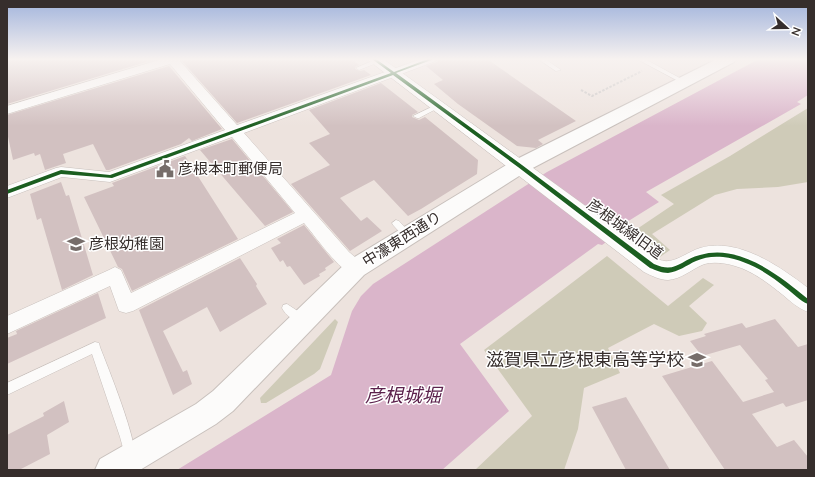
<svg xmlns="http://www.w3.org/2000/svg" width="815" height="477" viewBox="0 0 815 477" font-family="Mulish,'Noto Sans JP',sans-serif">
	<rect width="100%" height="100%" fill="#ede3de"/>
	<path fill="#cfcbb8" d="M 808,108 L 808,182 L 778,187 L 737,189 L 715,195 L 652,234 L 670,250 L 660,257 L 631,233 L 674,204 L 661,195 L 730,156 Z
		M 607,256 L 668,306 L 703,278 L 714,285 L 689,306 L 707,323 L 702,331 L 679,336 L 654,324 L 608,348 L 620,373 L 584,388 L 578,429 L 564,470 L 475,470 L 532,416 L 484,350 Z
		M 335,319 L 338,322 L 320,369 L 314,374 L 266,403 L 261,403 L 260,398 Z"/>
	<path fill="#dab5ca" d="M 759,59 L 808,59 L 808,95 L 797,102 L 801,104 L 646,192 L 659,202 L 622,225 L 622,231 L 602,245 L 598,244 L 460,344 L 509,411 L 442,470 L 177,470 L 331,375 L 352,311 L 361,296 L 373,284 L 547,172 Z"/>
	<path fill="#d2c1c1" d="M 7,59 L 156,59 L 7,104 Z
		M 182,59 L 351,59 L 359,65 L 355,67 L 355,69 L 360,71 L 364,70 L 371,75 L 237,123 L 182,61 Z
		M 439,59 L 487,59 L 576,121 L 538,140 L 543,144 L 536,148 L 517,146 L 458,104 L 434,84 L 443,80 L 426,66 L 437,62 Z
		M 169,66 L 222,129 L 192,141 L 189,138 L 181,144 L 109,170 L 106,170 L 93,144 L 63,154 L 66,163 L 45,170 L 40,154 L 35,156 L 34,153 L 13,160 L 7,132 L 7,115 Z
		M 381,83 L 418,112 L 412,115 L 412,117 L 419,120 L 425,117 L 478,160 L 477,174 L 421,209 L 408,216 L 374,180 L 340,198 L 361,221 L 367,217 L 382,231 L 350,251 L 291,184 L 330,165 L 309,143 L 330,134 L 309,110 Z
		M 232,139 L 293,212 L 265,226 L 200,150 Z
		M 185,156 L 238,239 L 132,291 L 122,269 L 118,267 L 84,197 L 114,186 L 112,183 Z
		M 61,182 L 66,196 L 69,195 L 93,275 L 62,290 L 41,218 L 37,220 L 30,194 Z
		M 304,225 L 334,262 L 325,268 L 326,270 L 319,274 L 320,276 L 304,285 L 290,266 L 287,267 L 283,260 L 280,262 L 271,248 L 281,243 L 277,239 Z
		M 240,258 L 257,284 L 256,286 L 267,304 L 220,332 L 207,307 L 163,331 L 183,372 L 187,370 L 192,384 L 173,395 L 139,310 Z
		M 98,293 L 106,318 L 7,364 L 7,338 L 17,334 L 16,331 Z
		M 775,319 L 798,347 L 808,344 L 808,400 L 786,407 L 783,403 L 752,414 L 777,447 L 794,440 L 808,457 L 808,470 L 725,470 L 662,376 L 712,361 L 743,402 L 774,392 L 765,380 L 768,379 L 740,345 L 702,356 L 690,341 L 706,336 L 704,334 L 742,323 L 746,328 Z
		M 626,397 L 670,470 L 626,470 L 592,407 Z
		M 64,401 L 69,422 L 47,435 L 50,454 L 19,470 L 7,470 L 7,435 L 44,416 L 43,413 Z"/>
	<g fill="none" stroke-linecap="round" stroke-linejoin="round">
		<g stroke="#c8c0bc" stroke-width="1">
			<path id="service" d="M 377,59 L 380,61 L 379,62 L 359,70 L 356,68 Z
				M 538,59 L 545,59 L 561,70 L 556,71 Z
				M 637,59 L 645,59 L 687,82 L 682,83 Z
				M 438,104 L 440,105 L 440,107 L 419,118 L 417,118 L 413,116 Z
				M 396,220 L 399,221 L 411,234 L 412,236 L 411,238 L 405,238 L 393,225 L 392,223 Z
				M 287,304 L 307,317 L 308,320 L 307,323 L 303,325 C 296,322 285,315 282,308 L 283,305 Z
				M 95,342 L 99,343 L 100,347 C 107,365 140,446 134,459 L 130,461 L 126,459 L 120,437 L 92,354 L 7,395 L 7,383 Z"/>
		</g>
		<g stroke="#c8c0bc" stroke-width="1">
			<path id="minor" d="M 162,59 L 181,59 L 180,61 L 237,125 L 421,59 L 438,59 L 436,61 L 244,133 L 349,252 L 362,263 L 365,268 L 362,273 C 358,275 355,276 350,273 C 336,266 315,236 304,223 L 133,311 L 126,313 L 119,311 L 110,286 L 7,334 L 7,316 L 109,270 L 115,267 L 121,270 L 131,293 L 295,213 L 232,137 L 110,182 L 62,177 L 7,198 L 7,186 L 56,168 L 61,167 L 109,172 L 225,130 L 170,64 L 7,114 L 7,106 Z"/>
		</g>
		<g stroke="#c8c0bc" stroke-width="1">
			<path id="tertiary" d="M 367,59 L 383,59 L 660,260 C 673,265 687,252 700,248 C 738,237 779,266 808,288 L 808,312 C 798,308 791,302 783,295 C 769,284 753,271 735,266 C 726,263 711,261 702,265 C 691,270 681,279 668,280 C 660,280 652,276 644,272 Z"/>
		</g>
		<g stroke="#c8c0bc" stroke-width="2">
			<path id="primary" d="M 717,59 L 736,59 L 734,62 L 527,171 L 364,275 L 233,411 L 216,424 L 140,470 L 95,470 L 100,459 L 196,404 L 213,391 L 348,261 L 513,161 Z"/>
		</g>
		<path stroke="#c8c5c4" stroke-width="2" stroke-dasharray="2.5 1.5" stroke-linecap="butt" d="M 581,90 L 592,96 L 642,71"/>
		<use href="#service" fill="#fcfbfa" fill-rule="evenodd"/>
		<use href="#minor" fill="#fcfbfa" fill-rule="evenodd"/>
		<use href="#tertiary" fill="#fcfbfa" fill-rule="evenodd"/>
		<use href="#primary" fill="#fcfbfa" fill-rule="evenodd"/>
		<g stroke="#fff" stroke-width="3">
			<path id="cycleway" d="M 372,59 L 376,59 L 394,72 L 428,59 L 434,59 L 396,73 L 522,165 L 654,264 C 676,274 680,260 700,255 C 739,243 780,276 808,299 L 808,304 C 800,301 793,293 786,288 C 768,273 747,260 723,257 C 714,256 704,257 696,261 C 687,265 678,272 668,273 C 661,273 656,270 650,268 L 518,167 L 393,75 L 112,178 L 61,174 L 7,194 L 7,190 L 61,170 L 110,175 L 391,73 Z"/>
		</g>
		<use href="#cycleway" fill="#1b5e20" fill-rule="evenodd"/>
	</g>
	<linearGradient id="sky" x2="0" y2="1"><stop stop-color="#a2b4dc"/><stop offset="0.47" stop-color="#f7f2f0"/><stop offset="1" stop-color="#f7f2f0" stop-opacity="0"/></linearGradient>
	<rect width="815" height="126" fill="url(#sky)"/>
	<defs>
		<g id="civic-bare" transform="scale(1.38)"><path d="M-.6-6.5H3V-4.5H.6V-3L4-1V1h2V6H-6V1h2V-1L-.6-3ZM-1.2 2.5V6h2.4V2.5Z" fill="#766d6a" stroke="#fff" stroke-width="2.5" paint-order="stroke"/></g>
		<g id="school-bare" transform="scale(1.38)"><path d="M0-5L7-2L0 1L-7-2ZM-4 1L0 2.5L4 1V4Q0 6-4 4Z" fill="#766d6a" stroke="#fff" stroke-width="2.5" paint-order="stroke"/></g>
	</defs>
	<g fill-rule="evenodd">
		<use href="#civic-bare" x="165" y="169"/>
		<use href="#school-bare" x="76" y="244"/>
		<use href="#school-bare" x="697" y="360"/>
	</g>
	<g text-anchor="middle" stroke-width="3" stroke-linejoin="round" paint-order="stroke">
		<g font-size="15" fill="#362e2c" stroke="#fff" text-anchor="start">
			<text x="178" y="174">彦根本町郵便局</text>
			<text x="89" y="249">彦根幼稚園</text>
		</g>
		<g font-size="15" fill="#362e2c" stroke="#fff">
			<text transform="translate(625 229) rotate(36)" y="5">彦根城線旧道</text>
			<text transform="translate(402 239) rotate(-32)" y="5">中濠東西通り</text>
		</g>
		<g font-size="18" fill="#362e2c" stroke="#fff" text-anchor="end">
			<text x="684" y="366">滋賀県立彦根東高等学校</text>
		</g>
		<g font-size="19" font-style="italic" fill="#5b214c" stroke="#fff">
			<text x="403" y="402">彦根城堀</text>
		</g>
	</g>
	<rect width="815" height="477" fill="none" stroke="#362e2c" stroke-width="16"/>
	<g transform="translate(787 28) rotate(111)" stroke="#ffffff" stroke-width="3" paint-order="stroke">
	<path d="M0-3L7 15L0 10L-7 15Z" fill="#362e2c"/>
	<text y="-6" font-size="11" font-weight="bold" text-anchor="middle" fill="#362e2c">N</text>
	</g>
</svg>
